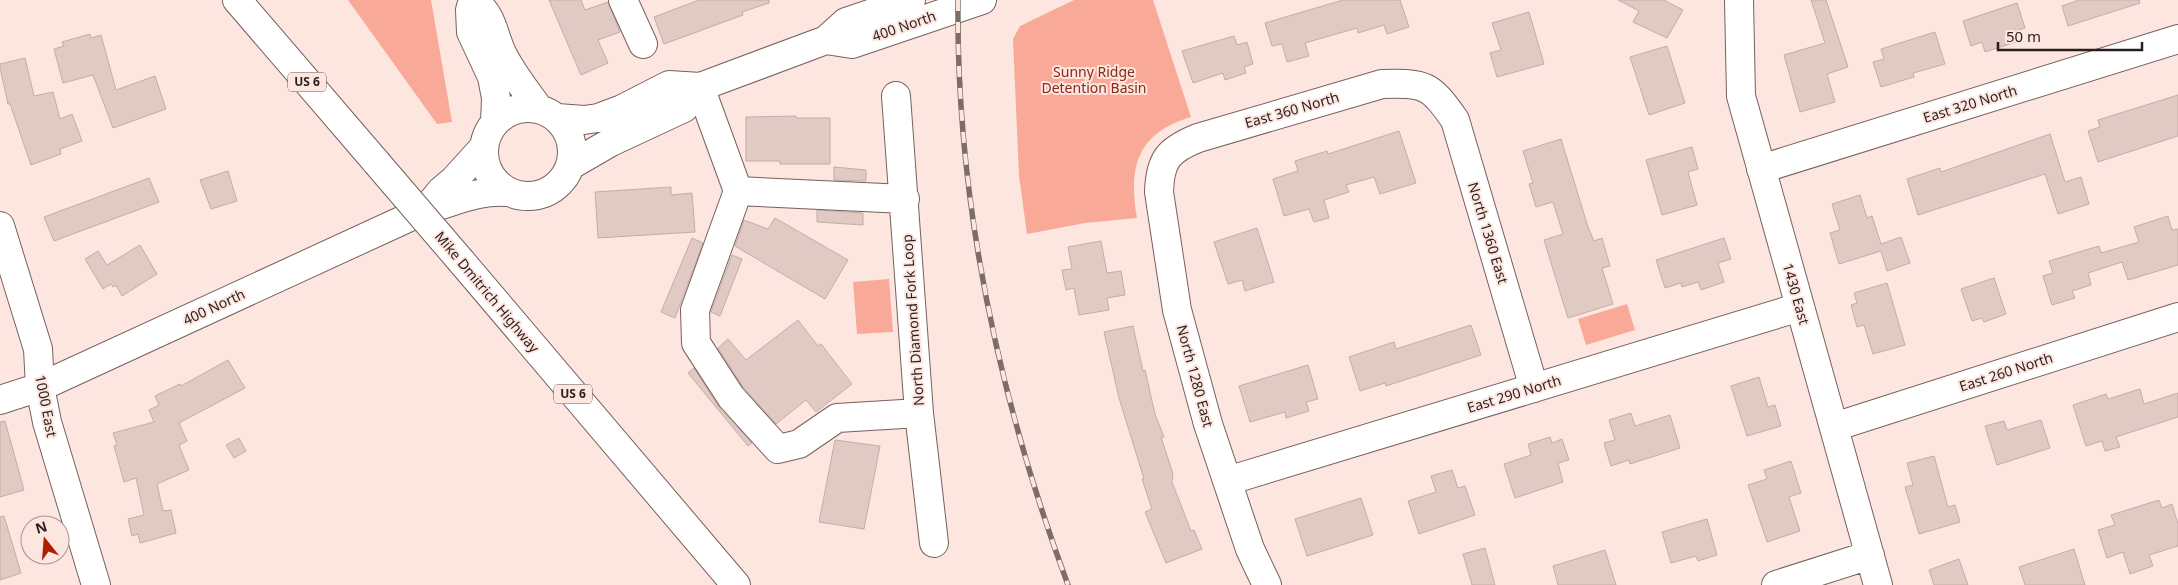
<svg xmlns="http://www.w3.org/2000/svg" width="2178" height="585" viewBox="0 0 2178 585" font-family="'Noto Sans',sans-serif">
	<rect width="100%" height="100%" fill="#fee6e0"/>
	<path fill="#f9a997" d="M 348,0 L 431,0 L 452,122 L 437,124 Z
		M 1074,0 L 1153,0 L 1191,117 C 1137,133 1128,167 1137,218 L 1085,223 L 1027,234 L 1019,176 L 1013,39 L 1020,26 Z
		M 889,279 L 893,332 L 857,334 L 853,282 Z
		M 1627,304 L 1635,330 L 1586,345 L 1578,319 Z"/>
	<path fill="#e2cac4" stroke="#c4aca7" d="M 549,0 L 581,0 L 585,10 L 608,2 L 620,32 L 598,40 L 608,63 L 581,75 Z
		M 699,0 L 769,0 L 769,3 L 742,12 L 743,15 L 664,44 L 654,17 Z
		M 1343,0 L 1400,0 L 1409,27 L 1387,34 L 1384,25 L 1358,33 L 1357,28 L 1305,43 L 1309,56 L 1287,62 L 1282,44 L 1272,46 L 1265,23 Z
		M 1618,0 L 1664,0 L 1683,10 L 1667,38 L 1633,22 L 1639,11 Z
		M 1811,0 L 1826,0 L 1848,67 L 1827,74 L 1835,102 L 1800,112 L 1784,55 L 1825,43 Z
		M 2079,0 L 2139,0 L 2140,3 L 2068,26 L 2062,6 Z
		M 2017,3 L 2025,28 L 2013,32 L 2016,42 L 1985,52 L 1982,42 L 1971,46 L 1963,21 Z
		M 1529,12 L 1544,64 L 1497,77 L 1490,53 L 1501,50 L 1492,23 Z
		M 1935,32 L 1945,64 L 1913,73 L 1914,77 L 1881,87 L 1873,62 L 1884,59 L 1881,49 Z
		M 90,34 L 91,38 L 101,35 L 116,90 L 155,76 L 166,109 L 113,128 L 93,75 L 63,83 L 54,49 L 64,46 L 62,42 Z
		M 1234,36 L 1237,45 L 1247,42 L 1253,64 L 1244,67 L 1246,73 L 1225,80 L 1223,73 L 1193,83 L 1182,51 Z
		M 1667,46 L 1685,103 L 1649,115 L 1630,57 Z
		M 25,58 L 34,96 L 53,92 L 60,119 L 72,114 L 82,141 L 60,149 L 61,154 L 31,165 L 10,104 L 8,104 L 0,68 L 0,64 Z
		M 2178,95 L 2178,136 L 2098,162 L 2088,131 L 2100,127 L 2098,120 Z
		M 796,116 L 796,118 L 830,118 L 830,164 L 780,164 L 780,161 L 746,161 L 746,117 Z
		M 1399,131 L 1416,183 L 1380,194 L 1374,177 L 1346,185 L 1349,192 L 1324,200 L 1329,218 L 1314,222 L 1309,209 L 1284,216 L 1273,179 L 1298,171 L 1295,161 L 1327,151 L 1328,154 Z
		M 2050,134 L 2065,182 L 2081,177 L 2089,204 L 2058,214 L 2045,174 L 1918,215 L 1907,179 L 1940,168 L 1941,172 Z
		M 1561,139 L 1588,227 L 1594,241 L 1602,238 L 1610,266 L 1602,268 L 1613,304 L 1568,318 L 1544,240 L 1563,234 L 1553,202 L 1536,207 L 1529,184 L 1533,183 L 1523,151 Z
		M 1692,147 L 1698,169 L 1688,172 L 1697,205 L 1662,215 L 1646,160 Z
		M 834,167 L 866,170 L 866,181 L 834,180 Z
		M 228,171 L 237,201 L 211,209 L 200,180 Z
		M 149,178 L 159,202 L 54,241 L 44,217 Z
		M 671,187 L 671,195 L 692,193 L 695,232 L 598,238 L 595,192 Z
		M 1860,195 L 1867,218 L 1872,216 L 1881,244 L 1901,237 L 1910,263 L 1887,271 L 1881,251 L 1839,264 L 1830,233 L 1840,230 L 1832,204 Z
		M 817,210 L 863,213 L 863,225 L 817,222 Z
		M 2168,216 L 2172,230 L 2178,229 L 2178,265 L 2128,280 L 2122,262 L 2088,273 L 2091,285 L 2072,291 L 2075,298 L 2052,305 L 2043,276 L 2053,273 L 2049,261 L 2099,246 L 2101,253 L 2139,242 L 2134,227 Z
		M 775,218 L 848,260 L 825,299 L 735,246 L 744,220 L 768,229 Z
		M 1257,228 L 1274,282 L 1245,291 L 1242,280 L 1228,284 L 1214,242 Z
		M 692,238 L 703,243 L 675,318 L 661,312 Z
		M 1724,238 L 1731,259 L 1718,263 L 1724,282 L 1701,290 L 1698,282 L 1682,287 L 1681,283 L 1665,288 L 1656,260 Z
		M 1101,241 L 1107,273 L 1121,271 L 1125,295 L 1107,298 L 1109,310 L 1079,315 L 1074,288 L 1066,290 L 1062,270 L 1072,269 L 1068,247 Z
		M 140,245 L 157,274 L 122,296 L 116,285 L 113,287 L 111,284 L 103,289 L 85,259 L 98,251 L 107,265 Z
		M 732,255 L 742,259 L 720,316 L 711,312 Z
		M 1994,278 L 2006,314 L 1984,322 L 1982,318 L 1972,321 L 1961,289 Z
		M 1887,283 L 1905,345 L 1873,354 L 1864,325 L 1857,327 L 1851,305 L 1857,303 L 1854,293 Z
		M 798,320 L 818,346 L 821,344 L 852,384 L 816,412 L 806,400 L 776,424 L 743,387 L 718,348 L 728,339 L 746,360 Z
		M 1471,325 L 1481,355 L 1386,386 L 1385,383 L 1360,391 L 1349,357 L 1394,342 L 1396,349 Z
		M 1133,326 L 1143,371 L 1145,370 L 1155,414 L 1164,437 L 1161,437 L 1173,474 L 1172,482 L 1191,531 L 1194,530 L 1202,549 L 1166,563 L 1145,512 L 1152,509 L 1142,479 L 1144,479 L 1119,398 L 1104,332 Z
		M 228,360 L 245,388 L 179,423 L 187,441 L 179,445 L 189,470 L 157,484 L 163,511 L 171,510 L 176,533 L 140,543 L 138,534 L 132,536 L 128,519 L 144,515 L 136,478 L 124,482 L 114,446 L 117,445 L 113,433 L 154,422 L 149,410 L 159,405 L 155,396 L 180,384 L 181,386 Z
		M 1308,365 L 1318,399 L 1306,402 L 1309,411 L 1286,418 L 1285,412 L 1250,422 L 1239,386 Z
		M 694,368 L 719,407 L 752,443 L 748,446 L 688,373 Z
		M 1759,377 L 1768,407 L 1775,405 L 1781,426 L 1747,436 L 1731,386 Z
		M 2140,389 L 2144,404 L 2178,393 L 2178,417 L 2116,437 L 2120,447 L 2105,451 L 2102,441 L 2086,446 L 2073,405 L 2106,394 L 2108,399 Z
		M 1631,413 L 1635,426 L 1670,415 L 1680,448 L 1630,464 L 1629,460 L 1611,466 L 1604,443 L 1615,440 L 1609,420 Z
		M 2041,420 L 2050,448 L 1997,465 L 1985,426 L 2004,421 L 2007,430 Z
		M 5,421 L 24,490 L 0,497 L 0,422 Z
		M 1550,437 L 1552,443 L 1562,439 L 1569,460 L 1558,463 L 1563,482 L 1515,498 L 1504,464 L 1531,455 L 1528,444 Z
		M 239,438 L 246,451 L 234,458 L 226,445 Z
		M 835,440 L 880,446 L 864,529 L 819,522 Z
		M 1934,456 L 1948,507 L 1955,505 L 1960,522 L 1919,534 L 1905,487 L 1913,485 L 1907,463 Z
		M 1791,461 L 1801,493 L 1789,497 L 1800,531 L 1767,542 L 1748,485 L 1767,479 L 1764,470 Z
		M 1452,470 L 1458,488 L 1465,486 L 1475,515 L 1419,534 L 1408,501 L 1436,492 L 1431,476 Z
		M 1361,498 L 1373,535 L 1307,556 L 1295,519 Z
		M 2159,500 L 2162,508 L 2172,504 L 2178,524 L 2178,546 L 2149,555 L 2153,566 L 2130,574 L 2123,552 L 2107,558 L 2098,530 L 2115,525 L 2111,515 Z
		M 4,516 L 21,573 L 0,580 L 0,517 Z
		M 1707,519 L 1717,555 L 1698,561 L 1696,556 L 1671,563 L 1662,532 Z
		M 1485,548 L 1495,585 L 1472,585 L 1463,554 Z
		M 2074,549 L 2085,585 L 2025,585 L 2019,567 Z
		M 1605,550 L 1616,585 L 1558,585 L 1553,566 Z
		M 1959,559 L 1968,585 L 1934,585 L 1929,570 Z"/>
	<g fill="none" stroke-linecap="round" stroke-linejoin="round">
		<g stroke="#76615c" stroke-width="30">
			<path id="minor" d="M 623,0 L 643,44
				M 1739,0 L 1741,96 L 1878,585
				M 700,87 L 738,191 L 695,310 L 696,343 L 731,397 L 778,449 L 799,444 L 837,418 L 919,413
				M 896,96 L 919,413 L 934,543
				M 1761,169 L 2178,39
				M 738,191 L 905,199
				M 0,226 L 38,349 L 40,387 L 47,422 L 96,585
				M 1834,427 L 2178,317
				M 1227,481 L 1800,307
				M 1267,585 L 1250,549 L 1208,424 L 1177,310 L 1159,192 C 1160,160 1168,150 1198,138 L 1382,84 C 1425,83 1430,84 1455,120 L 1534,388
				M 1776,585 L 1870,555"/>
		</g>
		<g stroke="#76615c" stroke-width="30">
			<path id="major" d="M 473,0 L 470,10 L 471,32 L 492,77 L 496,98 L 495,122
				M 473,1 C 494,14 493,37 504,57 C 514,76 527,92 539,109
				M 826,40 L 852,44 L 982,0
				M484 152a44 44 0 1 1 88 0a44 44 0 1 1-88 0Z
				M 557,118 L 584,120 L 598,118 L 622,109 L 669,85 L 700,87 L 826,40 L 846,22 L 911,0
				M 573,164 L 611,142 L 684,108 L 700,87
				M 427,208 L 441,191 L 454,180 L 483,148
				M 0,400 L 40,387 L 427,209 C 454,202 478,190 506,192"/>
		</g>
		<g stroke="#76615c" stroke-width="30">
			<path id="highway" d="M 237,0 L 377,163
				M 461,261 L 736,585"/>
		</g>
		<use href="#minor" stroke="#fff" stroke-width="28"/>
		<use href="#major" stroke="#fff" stroke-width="28"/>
		<use href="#highway" stroke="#fff" stroke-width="28"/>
		<g stroke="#7c6d69" stroke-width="5.5">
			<path id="rail" d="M 958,0 C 956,199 999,399 1068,585"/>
		</g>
		<use href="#rail" stroke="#fee6e0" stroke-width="4" stroke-dasharray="11" stroke-linecap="butt"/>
		<g stroke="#76615c" stroke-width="30" stroke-linecap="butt">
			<path id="highway-bridge" d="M 377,163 L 461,261"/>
		</g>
		<use href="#highway-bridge" stroke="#fff" stroke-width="28"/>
	</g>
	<g text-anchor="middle" stroke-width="4" stroke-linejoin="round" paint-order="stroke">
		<g fill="#fee6e0" stroke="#685b58" stroke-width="1">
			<rect x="288" y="72.5" width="38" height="19" rx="4"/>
			<rect x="554" y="384.5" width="38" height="19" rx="4"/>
		</g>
		<g font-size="12" font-weight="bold" fill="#281f1d">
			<text x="307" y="86">US 6</text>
			<text x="573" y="398">US 6</text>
		</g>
		<g font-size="14" fill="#281f1d" stroke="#fee6e0">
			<text transform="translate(904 26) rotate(-19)" y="5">400 North</text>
			<text transform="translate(1970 104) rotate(-17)" y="5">East 320 North</text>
			<text transform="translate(1292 110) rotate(-16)" y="5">East 360 North</text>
			<text transform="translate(1488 233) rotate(73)" y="5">North 1360 East</text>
			<text transform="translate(487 292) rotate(50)" y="5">Mike Dmitrich Highway</text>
			<text transform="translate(1796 294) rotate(74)" y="5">1430 East</text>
			<text transform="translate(214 307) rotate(-25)" y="5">400 North</text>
			<text transform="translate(913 320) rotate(-94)" y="5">North Diamond Fork Loop</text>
			<text transform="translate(2006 372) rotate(-18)" y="5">East 260 North</text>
			<text transform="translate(1195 376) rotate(75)" y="5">North 1280 East</text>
			<text transform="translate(1514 394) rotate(-17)" y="5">East 290 North</text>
			<text transform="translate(46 406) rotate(79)" y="5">1000 East</text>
		</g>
		<g font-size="14" fill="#892a17" stroke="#fee6e0">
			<text x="1094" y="77">Sunny Ridge<tspan x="1094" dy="16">Detention Basin</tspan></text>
		</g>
	</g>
	<g transform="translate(45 540) rotate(343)"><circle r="24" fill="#fee6e0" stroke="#a89692"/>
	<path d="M0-4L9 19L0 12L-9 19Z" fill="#ad2000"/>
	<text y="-8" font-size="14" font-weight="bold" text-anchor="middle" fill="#281f1d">N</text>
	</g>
	<path d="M1998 42v8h144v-8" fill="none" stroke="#281f1d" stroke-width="2.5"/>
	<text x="2006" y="42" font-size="15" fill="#281f1d" stroke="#fee6e0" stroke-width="4" paint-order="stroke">50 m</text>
</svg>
